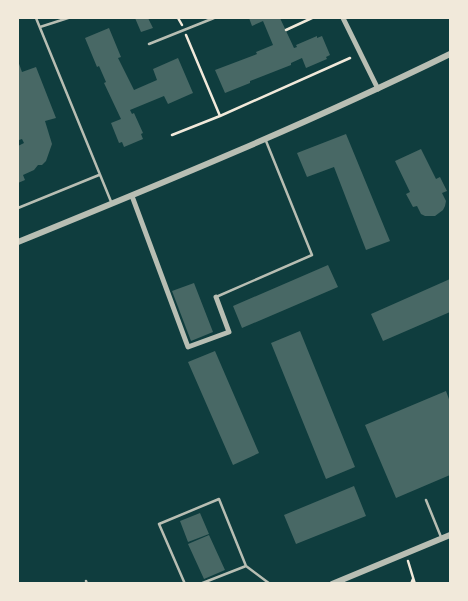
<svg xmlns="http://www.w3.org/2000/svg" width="468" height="601" viewBox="0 0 468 601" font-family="Roboto,sans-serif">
	<rect width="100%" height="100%" fill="#0f3d3e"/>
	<path fill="#486865" d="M 135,18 L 148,18 L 153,28 L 141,32 Z
		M 249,18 L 280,18 L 294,48 L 297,47 L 296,45 L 317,36 L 317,38 L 322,36 L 330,55 L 326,57 L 327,59 L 306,68 L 302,58 L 291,63 L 291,65 L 250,81 L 250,83 L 225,93 L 215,70 L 257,54 L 256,52 L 273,45 L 263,21 L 252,26 Z
		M 109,28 L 121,57 L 118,58 L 134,90 L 157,80 L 153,69 L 178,58 L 193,93 L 168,104 L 164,96 L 130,110 L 132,114 L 134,113 L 143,133 L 141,134 L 143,139 L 124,147 L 122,142 L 119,143 L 111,123 L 121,119 L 104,83 L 106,82 L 99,66 L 97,67 L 85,38 Z
		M 18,61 L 22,72 L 36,67 L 56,118 L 45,121 L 52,144 L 46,161 L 42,165 L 38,165 L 34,170 L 23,175 L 25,180 L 18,183 L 18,146 L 24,143 L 22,139 L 19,140 L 18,135 Z
		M 346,134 L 390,241 L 366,250 L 334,167 L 307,177 L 297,153 Z
		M 421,149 L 436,179 L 440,177 L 447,191 L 442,193 L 446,201 L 445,206 L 443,210 L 435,216 L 425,216 L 421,214 L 417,206 L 413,207 L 406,194 L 410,192 L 395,161 Z
		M 328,265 L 338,287 L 242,328 L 233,306 Z
		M 450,279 L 450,312 L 383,341 L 371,314 Z
		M 194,283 L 213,332 L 191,341 L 172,291 Z
		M 300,331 L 355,467 L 326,479 L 271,343 Z
		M 215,351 L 259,453 L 233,465 L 188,362 Z
		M 446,391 L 450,402 L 450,475 L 396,498 L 365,425 Z
		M 354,486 L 366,516 L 296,544 L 284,515 Z
		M 200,513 L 209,534 L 188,542 L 180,521 Z
		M 209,535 L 225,570 L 204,579 L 188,544 Z"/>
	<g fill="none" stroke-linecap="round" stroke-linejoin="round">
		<path stroke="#f1e9da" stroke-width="2.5" d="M 178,18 L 182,25
			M 286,30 L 312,18
			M 186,35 L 220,116
			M 172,135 L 220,116 L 350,58
			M 408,561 L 415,584
			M 411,584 L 413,579"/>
		<path stroke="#b8beb3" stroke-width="2.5" d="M 36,18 L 112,204
			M 40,27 L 68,18
			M 149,44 L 214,18
			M 18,208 L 99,175
			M 216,297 L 312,255 L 266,141
			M 426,500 L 441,537
			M 86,581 L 87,584
			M 185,584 L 159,524 L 219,499 L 246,566
			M 200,584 L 246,566 L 270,584"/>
		<path stroke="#b8beb3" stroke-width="5" d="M 343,18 L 378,89
			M 132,196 L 188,347 L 229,332 L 216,297"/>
		<path stroke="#b8beb3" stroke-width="6" d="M 18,242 C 163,183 309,123 450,54
			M 332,584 L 450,535"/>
	</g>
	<rect width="468" height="601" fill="none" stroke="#f1e9da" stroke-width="38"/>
</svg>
